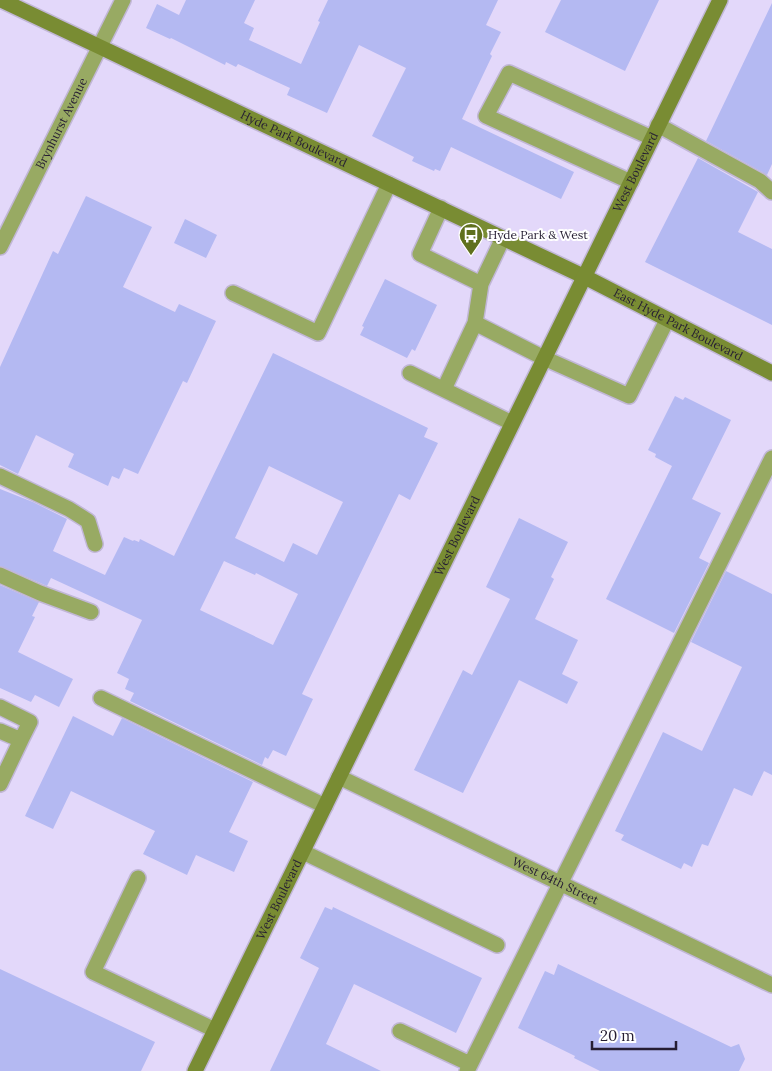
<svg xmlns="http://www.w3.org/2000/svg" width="772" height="1071" viewBox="0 0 772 1071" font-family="Lora,serif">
	<rect width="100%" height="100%" fill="#e3d8fa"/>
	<path fill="#b4b9f2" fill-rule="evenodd" d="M 186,0 L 255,0 L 244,23 L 254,28 L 249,40 L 301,64 L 320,22 L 318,21 L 328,0 L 498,0 L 486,25 L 501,32 L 490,54 L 492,56 L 462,119 L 574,172 L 561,199 L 451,147 L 440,171 L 435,169 L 434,171 L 412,161 L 414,157 L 372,136 L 406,68 L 359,45 L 327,113 L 287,95 L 290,88 L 238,64 L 236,67 L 226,62 L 225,65 L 171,38 L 170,39 L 146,28 L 157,4 L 179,15 Z
		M 561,0 L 659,0 L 625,71 L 545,32 Z
		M 772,3 L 772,164 L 767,175 L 706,141 Z
		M 698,158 L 758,192 L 738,232 L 772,249 L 772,325 L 645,262 Z
		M 86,196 L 152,227 L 123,287 L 175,312 L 179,304 L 216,321 L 187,383 L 183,381 L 138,474 L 124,468 L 119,479 L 112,476 L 108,486 L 68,467 L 74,454 L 36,435 L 18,474 L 0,465 L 0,367 L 53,251 L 58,254 Z
		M 185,219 L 217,235 L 206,258 L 174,243 Z
		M 385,279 L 437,305 L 415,351 L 412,349 L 407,358 L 360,335 L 364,327 L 362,326 Z
		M 273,353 L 428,428 L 424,437 L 438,443 L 410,500 L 399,494 L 332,632 L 302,694 L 313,699 L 286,756 L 273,750 L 268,759 L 265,757 L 262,765 L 130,701 L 134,693 L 125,689 L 129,679 L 117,673 L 142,620 L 51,578 L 47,586 L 0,566 L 0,489 L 33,502 L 67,519 L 53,551 L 105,575 L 124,537 L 133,541 L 134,540 L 139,542 L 140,539 L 174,556 ZM 269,466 L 343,502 L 317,555 L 293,543 L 284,562 L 235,538 ZM 224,561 L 255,575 L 256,573 L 298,594 L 273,645 L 200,610 Z
		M 675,396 L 683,400 L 685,397 L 731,420 L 692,499 L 721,513 L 699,558 L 709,563 L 674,633 L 606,599 L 672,466 L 655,457 L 656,454 L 648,450 Z
		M 519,518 L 568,542 L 551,577 L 554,579 L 535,619 L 578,640 L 562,674 L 578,682 L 567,704 L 519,680 L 463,793 L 414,770 L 463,670 L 472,675 L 510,599 L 486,587 Z
		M 726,571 L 772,594 L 772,775 L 764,771 L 752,796 L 734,788 L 708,846 L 702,844 L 692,867 L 684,863 L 681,869 L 621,840 L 624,835 L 615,831 L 663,732 L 702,751 L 742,667 L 691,642 Z
		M 0,585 L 39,602 L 32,616 L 35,617 L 18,652 L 73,679 L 59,707 L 35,695 L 31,702 L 0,688 Z
		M 73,716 L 113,736 L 122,718 L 253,782 L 229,832 L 248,841 L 234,872 L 196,855 L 187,875 L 143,854 L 155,831 L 71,791 L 53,829 L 25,816 Z
		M 325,907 L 332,910 L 333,907 L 482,978 L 456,1033 L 354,984 L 326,1044 L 381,1071 L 270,1071 L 319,968 L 300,958 Z
		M 558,964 L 731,1047 L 739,1044 L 745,1059 L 739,1071 L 600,1071 L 574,1058 L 575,1056 L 518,1028 L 545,971 L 554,975 Z
		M 0,969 L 155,1042 L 141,1071 L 0,1071 Z"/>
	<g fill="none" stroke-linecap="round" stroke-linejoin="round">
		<g stroke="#c1b7d6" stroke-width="18">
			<path id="lane" d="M 658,125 L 760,181 L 772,192
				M 631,182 L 486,116 L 509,73 L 652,138
				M 441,208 L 420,254 L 481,284 L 475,323 L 444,389
				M 481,284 L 503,238
				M 233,293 L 318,333 L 389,184
				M 475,323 L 544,358 L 629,396 L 667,320
				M 410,373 L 512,423
				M 0,476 L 69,509 L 88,521 L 95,544
				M 0,575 L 40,593 L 91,612
				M 101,698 L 325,806
				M 0,707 L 30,722 L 21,740 L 0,731
				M 0,784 L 21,740
				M 303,852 L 497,945
				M 138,878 L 93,972 L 215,1030
				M 400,1031 L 470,1064
				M 467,1071 L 772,458"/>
		</g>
		<g stroke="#c1b7d6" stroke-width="18">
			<g id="street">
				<path id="s1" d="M 0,247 L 123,0"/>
				<path id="s2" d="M 339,777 L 772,985"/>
			</g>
		</g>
		<g stroke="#c1b7d6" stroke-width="18">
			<g id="secondary">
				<path id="s3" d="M 1,0 L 585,277 L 772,373"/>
				<path id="s4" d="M 195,1071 L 720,0"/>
			</g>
		</g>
		<use href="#lane" stroke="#98aa63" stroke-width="15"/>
		<use href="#street" stroke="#98aa63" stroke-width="15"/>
		<use href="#secondary" stroke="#798c33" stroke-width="15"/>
	</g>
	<defs>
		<g id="bus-pin" transform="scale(1.25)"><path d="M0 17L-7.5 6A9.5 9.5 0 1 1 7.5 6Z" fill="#5f701d" stroke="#fff"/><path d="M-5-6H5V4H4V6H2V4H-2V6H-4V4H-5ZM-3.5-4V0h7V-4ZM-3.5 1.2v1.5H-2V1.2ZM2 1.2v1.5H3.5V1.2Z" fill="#fff"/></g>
	</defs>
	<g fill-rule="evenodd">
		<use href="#bus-pin" x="471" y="235"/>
	</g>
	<g text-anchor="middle" stroke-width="4" stroke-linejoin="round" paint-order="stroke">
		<g font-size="12" fill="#261e33" stroke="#fff">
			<text dy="4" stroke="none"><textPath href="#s1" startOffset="138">Brynhurst Avenue</textPath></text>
			<text dy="4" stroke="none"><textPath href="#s3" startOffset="324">Hyde Park Boulevard</textPath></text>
			<text dy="4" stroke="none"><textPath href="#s4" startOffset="1001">West Boulevard</textPath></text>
			<text dy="4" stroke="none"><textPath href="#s3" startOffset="751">East Hyde Park Boulevard</textPath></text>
			<text dy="4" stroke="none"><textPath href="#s4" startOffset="596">West Boulevard</textPath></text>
			<text dy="4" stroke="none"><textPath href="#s2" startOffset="240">West 64th Street</textPath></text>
			<text dy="4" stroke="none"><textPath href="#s4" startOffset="191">West Boulevard</textPath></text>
		</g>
		<g font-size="12" fill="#261e33" stroke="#fff" text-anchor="start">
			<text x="488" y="239">Hyde Park &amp; West</text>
		</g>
	</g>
	<path d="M592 1041v8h84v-8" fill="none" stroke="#261e33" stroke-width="2.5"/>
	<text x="600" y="1041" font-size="15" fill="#261e33" stroke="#ffffff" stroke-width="4" paint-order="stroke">20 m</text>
</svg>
